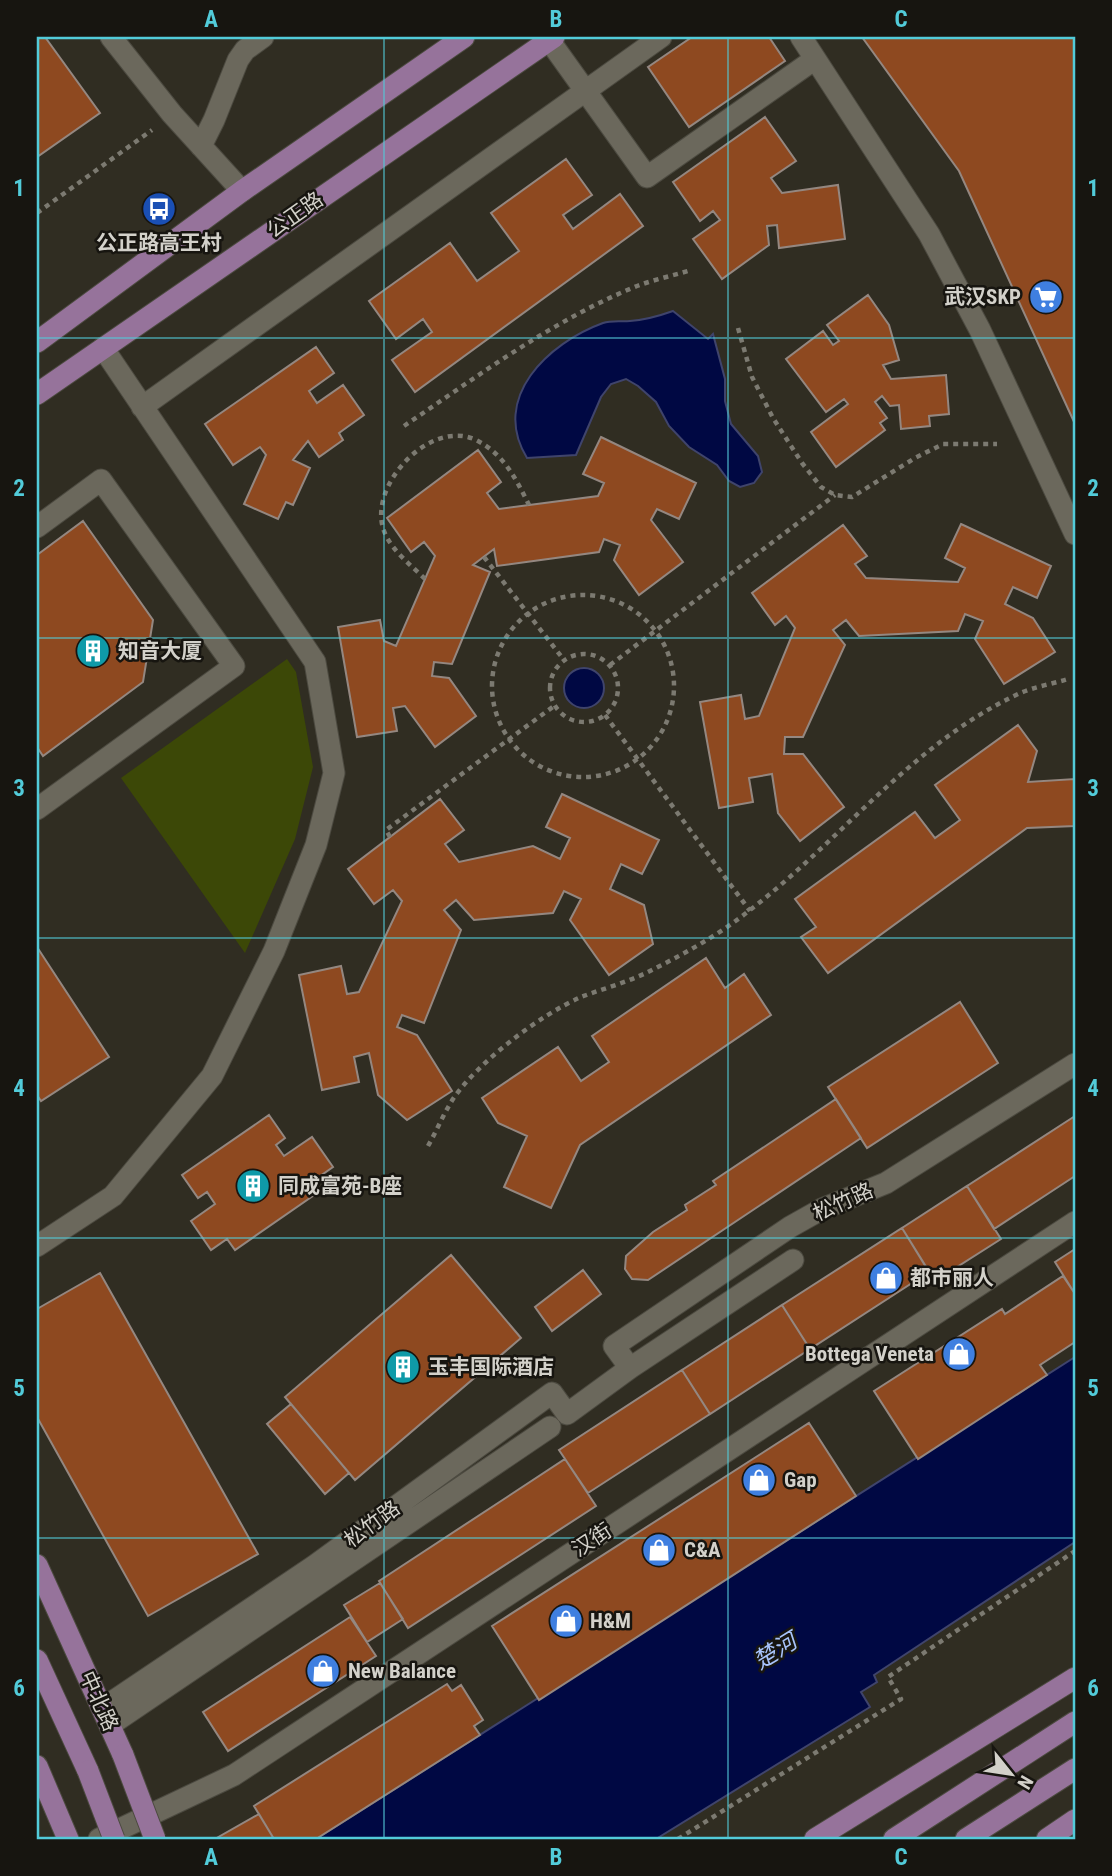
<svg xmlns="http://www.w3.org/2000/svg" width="1112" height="1876" viewBox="0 0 1112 1876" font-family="'Roboto Condensed','Noto Sans SC',sans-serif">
	<rect width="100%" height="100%" fill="#302d22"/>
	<path fill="#3c4807" d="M 287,659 L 296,672 L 313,767 L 295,839 L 245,953 L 121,778 Z"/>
	<path fill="#000843" stroke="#3f446c" stroke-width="2" d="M 673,311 L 708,339 L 713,334 L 725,379 L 725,401 L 731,424 L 758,456 L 762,472 L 754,483 L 740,487 L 729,481 L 717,465 L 689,447 L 669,426 L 656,402 L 638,386 L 626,379 L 611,384 L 601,397 L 576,455 L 527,458 C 490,398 548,343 603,323 C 612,320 622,322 630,321 C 645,320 659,316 673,311 Z
		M564 688a20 20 0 1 1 40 0a20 20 0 1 1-40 0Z
		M 1075,1357 L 1075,1542 L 874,1675 L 877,1682 L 861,1692 L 870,1707 L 656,1839 L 316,1839 Z"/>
	<path fill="#8e4920" stroke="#948780" stroke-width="2" d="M 37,37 L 45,37 L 100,113 L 37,157 Z
		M 692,37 L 769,37 L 785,61 L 689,127 L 648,67 Z
		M 862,37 L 1075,37 L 1075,424 L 959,171 Z
		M 765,117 L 796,161 L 771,178 L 782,193 L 838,185 L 845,239 L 779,248 L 777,225 L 767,226 L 769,245 L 722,279 L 693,239 L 720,220 L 713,211 L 700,221 L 673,182 Z
		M 566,159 L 592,195 L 563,215 L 573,229 L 620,194 L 643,226 L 415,392 L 392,360 L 432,332 L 423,319 L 396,339 L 369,301 L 450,243 L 477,281 L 519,251 L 491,213 Z
		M 868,295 L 889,325 L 899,360 L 883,365 L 891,379 L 946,375 L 949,414 L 929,416 L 930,426 L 901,429 L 899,405 L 890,406 L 882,396 L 875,402 L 887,418 L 880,423 L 885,430 L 836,467 L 811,432 L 848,404 L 844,399 L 826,412 L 786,359 L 823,331 L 833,345 L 839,341 L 827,325 Z
		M 316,347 L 334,373 L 309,391 L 317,403 L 343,385 L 364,415 L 339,433 L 343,440 L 319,457 L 308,441 L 293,460 L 310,468 L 293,505 L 286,502 L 278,519 L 244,504 L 266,455 L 260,447 L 233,465 L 205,424 Z
		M 601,437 L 696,483 L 679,519 L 657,509 L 651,520 L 683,562 L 639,595 L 614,560 L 620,545 L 604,539 L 599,552 L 497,566 L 494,549 L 473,565 L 490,572 L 452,664 L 434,662 L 432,676 L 449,678 L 476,716 L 435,747 L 405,706 L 393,708 L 397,731 L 357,737 L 338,627 L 380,620 L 384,641 L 396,646 L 435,556 L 424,542 L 411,552 L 387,518 L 478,450 L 501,482 L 487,493 L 499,509 L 598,496 L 604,483 L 583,474 Z
		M 83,521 L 153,620 L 143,682 L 43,756 L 37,747 L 37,555 Z
		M 961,524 L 1051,566 L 1037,598 L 1013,587 L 1005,604 L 1033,618 L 1055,652 L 1004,684 L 975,639 L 983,621 L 965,614 L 958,631 L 859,636 L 846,620 L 833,630 L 845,645 L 803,737 L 785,737 L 784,754 L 803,754 L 844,807 L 800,841 L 778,813 L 772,774 L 749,778 L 753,802 L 719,808 L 700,702 L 741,695 L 745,719 L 759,716 L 795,628 L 786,616 L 775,625 L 752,593 L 843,525 L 867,556 L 855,564 L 866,578 L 958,582 L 965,568 L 945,558 Z
		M 1018,725 L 1037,751 L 1028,782 L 1075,779 L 1075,826 L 1027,828 L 828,973 L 801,937 L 816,927 L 795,899 L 915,812 L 935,838 L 960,820 L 935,785 Z
		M 562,794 L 659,840 L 642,874 L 621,864 L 610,889 L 644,905 L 653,944 L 609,975 L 570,920 L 581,899 L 564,891 L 553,913 L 474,920 L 456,900 L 444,910 L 461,930 L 424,1023 L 402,1015 L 397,1027 L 417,1035 L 452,1091 L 407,1120 L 378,1095 L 369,1053 L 354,1057 L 359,1082 L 322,1090 L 299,975 L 341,966 L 347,994 L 359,992 L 402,901 L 393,890 L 374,904 L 348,869 L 440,799 L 464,830 L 445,844 L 459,862 L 533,846 L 560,859 L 570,838 L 546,827 Z
		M 37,947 L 109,1057 L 41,1101 L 37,1095 Z
		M 706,958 L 725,988 L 744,974 L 771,1015 L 580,1145 L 551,1208 L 504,1187 L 527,1136 L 498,1123 L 482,1098 L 558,1047 L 581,1081 L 609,1062 L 592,1036 Z
		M 960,1002 L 998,1063 L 867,1148 L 828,1087 Z
		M 836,1099 L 861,1138 L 648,1280 L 632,1279 L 625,1269 L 626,1256 L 653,1232 L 687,1210 L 685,1205 L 716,1185 L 713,1181 Z
		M 269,1115 L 285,1138 L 276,1145 L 284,1156 L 312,1137 L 333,1167 L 313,1181 L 320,1191 L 235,1250 L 227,1239 L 211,1250 L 191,1221 L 215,1204 L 207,1192 L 198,1198 L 182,1175 Z
		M 1075,1116 L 1075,1176 L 994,1229 L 967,1186 Z
		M 967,1186 L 1001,1239 L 935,1281 L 902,1228 Z
		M 902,1228 L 929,1272 L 810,1349 L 782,1305 Z
		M 1075,1249 L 1075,1294 L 1055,1262 Z
		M 451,1255 L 521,1338 L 355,1480 L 285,1397 Z
		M 583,1270 L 601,1294 L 552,1331 L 535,1307 Z
		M 100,1273 L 258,1554 L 148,1616 L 37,1417 L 37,1309 Z
		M 1063,1276 L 1075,1294 L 1075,1342 L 1040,1365 L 1047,1375 L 918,1459 L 874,1391 L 1002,1309 L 1005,1314 Z
		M 782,1305 L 810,1349 L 710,1414 L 682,1370 Z
		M 682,1370 L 710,1414 L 588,1493 L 559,1450 Z
		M 291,1404 L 349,1473 L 325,1494 L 267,1424 Z
		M 809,1423 L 856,1496 L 539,1700 L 492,1626 Z
		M 565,1459 L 596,1506 L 408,1628 L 379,1581 Z
		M 380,1583 L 403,1619 L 367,1642 L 344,1605 Z
		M 350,1617 L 376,1656 L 228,1751 L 203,1712 Z
		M 447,1684 L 452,1691 L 461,1685 L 483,1720 L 474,1726 L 480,1735 L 316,1839 L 274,1839 L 254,1806 Z
		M 259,1814 L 274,1839 L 215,1839 Z"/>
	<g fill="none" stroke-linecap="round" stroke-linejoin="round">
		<g stroke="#4c4a40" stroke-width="23">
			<path id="minor" d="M 111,37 L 172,114 L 242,191
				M 801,37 L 929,234 L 980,330 L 1075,534
				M 549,40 L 647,177 L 815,59
				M 201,146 L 214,120 L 238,60 L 245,50 L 263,37
				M 142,407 L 661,37
				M 37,527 L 101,480 L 234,666 L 37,809
				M 37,1246 L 113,1196 L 212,1076 L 274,951 L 316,845 L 334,773 L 315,662 L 103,348
				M 630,1368 L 614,1346 L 790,1227 L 822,1209 L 886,1183 L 1075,1064
				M 103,1708 L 314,1566 L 552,1393 L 567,1414 L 630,1368 L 793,1260
				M 110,1725 L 550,1427
				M 99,1839 L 234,1775 L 1075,1222"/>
		</g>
		<g stroke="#4c4a40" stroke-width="23">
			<path id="major" d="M 37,342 L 242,191 L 464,37
				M 37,394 L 554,37
				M 37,1565 L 123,1755
				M 37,1660 L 88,1771
				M 37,1766 L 68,1839
				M 815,1839 L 1075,1678
				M 894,1839 L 1075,1722
				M 966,1839 L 1075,1769
				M 1047,1839 L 1075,1820"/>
		</g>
		<path stroke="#7c7a71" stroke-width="4.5" stroke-dasharray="5 5" stroke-linecap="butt" d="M 37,213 L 152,130
			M 738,328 L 752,377 L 773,418 L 802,463 L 821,487 L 835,495 L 852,497 L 915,458 L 943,444 L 997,444
			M 404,426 C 478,376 553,320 637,286 C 653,280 671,276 688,271
			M 484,557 L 564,660
			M 425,579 C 411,565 391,550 384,531 C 367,486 430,418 476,440 C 504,454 516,479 529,505
			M492 686a91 91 0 1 1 182 0a91 91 0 1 1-182 0Z
			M550 688a34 34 0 1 1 68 0a34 34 0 1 1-68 0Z
			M 610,665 L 835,495
			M 605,715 L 750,911
			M 390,837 L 386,830 L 554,706
			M 428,1146 C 437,1130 444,1113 453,1099 C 478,1062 540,1015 581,997 C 602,989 625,983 646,973 C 682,955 719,935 750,910 C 841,840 912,744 1018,694 C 1033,687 1052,684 1068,679
			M 678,1839 L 901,1699 L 888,1677 L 1075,1551"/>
		<use href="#minor" stroke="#6b685c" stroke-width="21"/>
		<use href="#major" stroke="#96739b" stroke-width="21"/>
		<g stroke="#4c4a40" stroke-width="23" stroke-linecap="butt">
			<path id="major-bridge" d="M 123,1755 L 155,1839
				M 88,1771 L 114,1839"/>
		</g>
		<use href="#major-bridge" stroke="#96739b" stroke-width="21"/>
	</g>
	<path fill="none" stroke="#52cbd9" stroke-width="2" stroke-opacity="0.55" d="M 384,37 L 384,1839M 728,37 L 728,1839M 37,338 L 1075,338M 37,638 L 1075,638M 37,938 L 1075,938M 37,1238 L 1075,1238M 37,1538 L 1075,1538"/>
	<defs>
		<g id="bus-disc" transform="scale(1.75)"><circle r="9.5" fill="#1a4fb4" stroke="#171510"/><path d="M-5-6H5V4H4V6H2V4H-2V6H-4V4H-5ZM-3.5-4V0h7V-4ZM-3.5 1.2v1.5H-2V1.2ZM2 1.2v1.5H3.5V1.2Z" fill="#fff"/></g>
		<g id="supermarket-disc" transform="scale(1.75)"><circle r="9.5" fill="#3f7fe0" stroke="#171510"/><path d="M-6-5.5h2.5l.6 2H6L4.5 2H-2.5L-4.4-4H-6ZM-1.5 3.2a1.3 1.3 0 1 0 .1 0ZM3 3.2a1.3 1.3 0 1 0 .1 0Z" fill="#fff"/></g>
		<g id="building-disc" transform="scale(1.75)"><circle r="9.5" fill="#0f9aa8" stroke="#171510"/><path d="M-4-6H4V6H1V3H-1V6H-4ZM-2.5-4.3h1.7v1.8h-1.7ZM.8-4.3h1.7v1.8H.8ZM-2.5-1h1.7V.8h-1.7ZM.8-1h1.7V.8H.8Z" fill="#fff"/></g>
		<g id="shop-disc" transform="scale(1.75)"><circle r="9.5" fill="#3f7fe0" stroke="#171510"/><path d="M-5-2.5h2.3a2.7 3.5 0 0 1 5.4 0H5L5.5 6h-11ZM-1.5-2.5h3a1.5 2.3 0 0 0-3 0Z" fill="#fff"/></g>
	</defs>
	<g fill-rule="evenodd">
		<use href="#bus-disc" x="159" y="209"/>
		<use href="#supermarket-disc" x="1046" y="297"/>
		<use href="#building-disc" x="93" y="651"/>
		<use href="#building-disc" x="253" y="1186"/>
		<use href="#shop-disc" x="886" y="1278"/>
		<use href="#shop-disc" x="959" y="1354"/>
		<use href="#building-disc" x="403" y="1367"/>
		<use href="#shop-disc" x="759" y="1480"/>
		<use href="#shop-disc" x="659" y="1550"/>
		<use href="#shop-disc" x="566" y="1621"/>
		<use href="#shop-disc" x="323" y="1671"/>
	</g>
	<g text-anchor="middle" stroke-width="5" stroke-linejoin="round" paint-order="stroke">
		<g font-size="21" fill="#d3d1ca" stroke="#171510">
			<text transform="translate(295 215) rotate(-35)" y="7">公正路</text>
			<text transform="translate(843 1202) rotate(-24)" y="7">松竹路</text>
			<text transform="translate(372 1524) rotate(-36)" y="7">松竹路</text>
			<text transform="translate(592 1540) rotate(-33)" y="7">汉街</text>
			<text transform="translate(99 1701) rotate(66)" y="7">中北路</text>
		</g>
		<g font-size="21" font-weight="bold" fill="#d3d1ca" stroke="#171510" text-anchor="start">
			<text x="159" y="250" text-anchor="middle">公正路高王村</text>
			<text x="1021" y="304" text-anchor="end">武汉SKP</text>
			<text x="118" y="658">知音大厦</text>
			<text x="278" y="1193">同成富苑-B座</text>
			<text x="910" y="1285">都市丽人</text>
			<text x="934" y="1361" text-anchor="end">Bottega Veneta</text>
			<text x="428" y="1374">玉丰国际酒店</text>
			<text x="784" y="1487">Gap</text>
			<text x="684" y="1557">C&amp;A</text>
			<text x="590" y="1628">H&amp;M</text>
			<text x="348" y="1678">New Balance</text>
		</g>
		<g font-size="23" font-style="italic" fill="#a8c3fa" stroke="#171510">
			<text transform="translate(775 1651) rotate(-32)" y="8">楚河</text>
		</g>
	</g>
	<rect width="1112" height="1876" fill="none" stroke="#171510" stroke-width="77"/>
	<g transform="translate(1011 1774) rotate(120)" stroke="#171510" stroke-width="5" paint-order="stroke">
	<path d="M0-5L12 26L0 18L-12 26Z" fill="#d3d1ca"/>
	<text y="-10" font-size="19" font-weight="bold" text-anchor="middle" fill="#d3d1ca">N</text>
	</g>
	<rect x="38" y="38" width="1036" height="1800" fill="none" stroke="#52cbd9" stroke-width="2.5"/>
	<g font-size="23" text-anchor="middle" font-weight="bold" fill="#52cbd9">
		<text x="211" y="27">A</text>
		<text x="556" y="27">B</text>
		<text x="901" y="27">C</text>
		<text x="19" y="196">1</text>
		<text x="1093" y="196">1</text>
		<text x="19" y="496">2</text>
		<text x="1093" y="496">2</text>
		<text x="19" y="796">3</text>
		<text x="1093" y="796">3</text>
		<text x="19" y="1096">4</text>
		<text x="1093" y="1096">4</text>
		<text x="19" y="1396">5</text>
		<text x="1093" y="1396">5</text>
		<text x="19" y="1696">6</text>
		<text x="1093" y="1696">6</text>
		<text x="211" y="1865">A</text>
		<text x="556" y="1865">B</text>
		<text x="901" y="1865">C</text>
	</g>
</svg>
